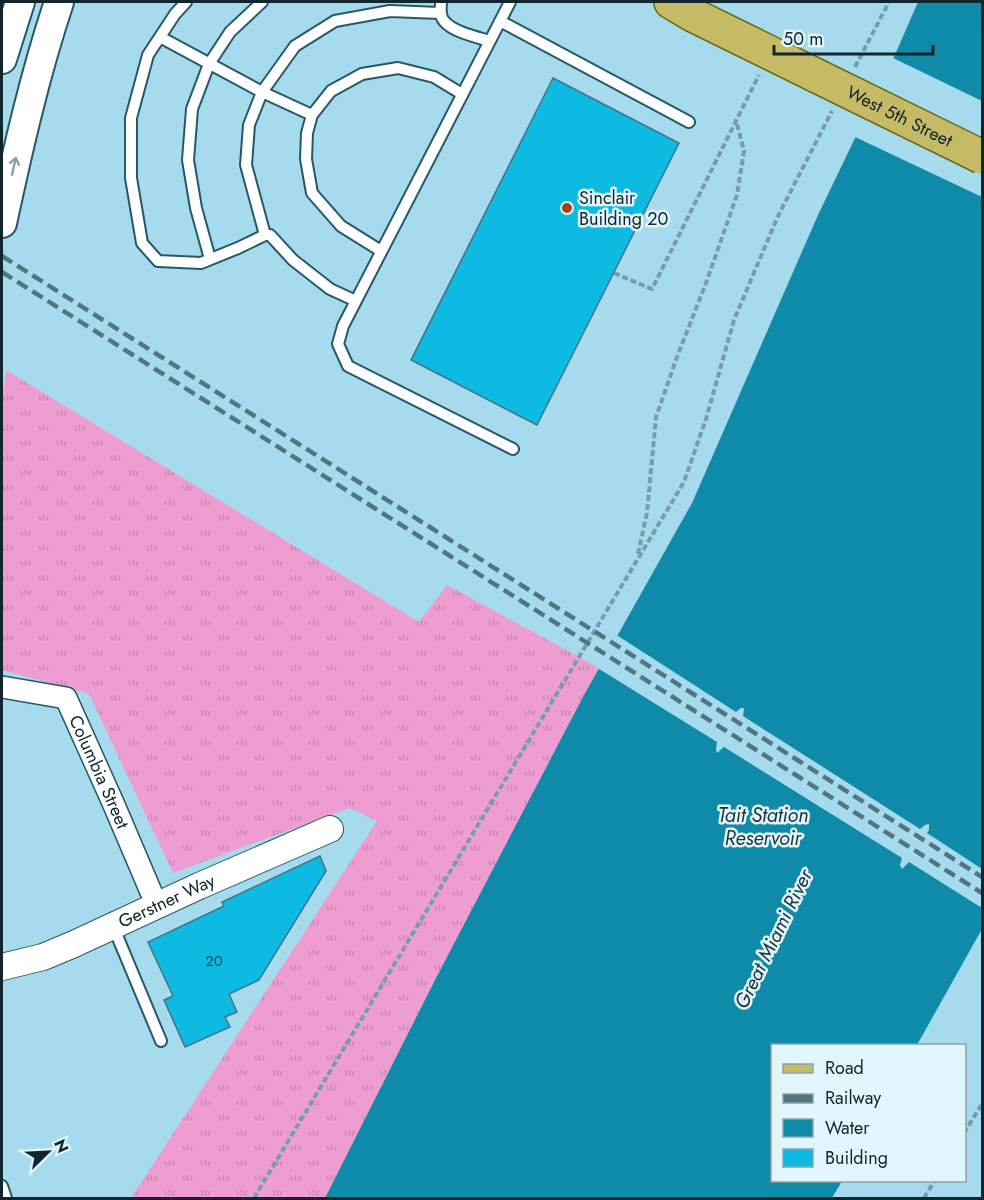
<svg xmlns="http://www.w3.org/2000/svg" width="984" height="1200" viewBox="0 0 984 1200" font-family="Jost,sans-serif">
	<defs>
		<pattern id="grass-tufts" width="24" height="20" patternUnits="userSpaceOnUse" patternTransform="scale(1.5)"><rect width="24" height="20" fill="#ee9dd2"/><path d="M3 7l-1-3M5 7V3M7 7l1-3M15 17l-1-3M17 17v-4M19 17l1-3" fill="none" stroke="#cb87b4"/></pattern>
	</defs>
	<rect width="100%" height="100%" fill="#a6dbed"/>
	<path fill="url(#grass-tufts)" d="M 6,370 L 419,622 L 447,585 L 599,668 L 436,978 L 325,1198 L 131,1198 L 377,821 L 350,808 L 173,873 L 89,694 L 2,670 L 2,401 Z"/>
	<path fill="#0f8ba9" d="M 918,2 L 982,2 L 982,929 L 917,1045 L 772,1046 L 772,1180 L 842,1181 L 832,1198 L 325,1198 L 436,978 L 584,695 L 692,503 L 818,215 L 894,57 Z"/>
	<path fill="#a6dbed" d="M 891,57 L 982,101 L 982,197 L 853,136 Z
		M 615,634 L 736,712 L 741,708 L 744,708 L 743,716 L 920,829 L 925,825 L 929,824 L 929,830 L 927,833 L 982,869 L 982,908 L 909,862 L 902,869 L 900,865 L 902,858 L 724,747 L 717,753 L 716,749 L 717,742 L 596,667 Z"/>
	<path fill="#0dbae1" stroke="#407384" stroke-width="1.5" d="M 553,78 L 679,143 L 537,425 L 411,360 Z
		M 320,856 L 326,871 L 259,980 L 229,994 L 237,1012 L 225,1017 L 230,1027 L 185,1047 L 164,1000 L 173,996 L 148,942 L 224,906 L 222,902 Z"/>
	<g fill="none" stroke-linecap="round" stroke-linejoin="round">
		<g stroke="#255969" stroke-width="14">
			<path id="service" d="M 186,2 L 175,14 L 148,55 L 131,118 L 131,178 L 142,243 L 158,261 L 201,263 L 238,248 L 265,235 L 270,235 L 293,260 L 330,289 L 356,301
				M 441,2 C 441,8 439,15 444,21 C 453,32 476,37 490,41
				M 510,2 L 343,326 L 338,344 L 348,366 L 513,449
				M 500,21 L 689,122
				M 160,37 L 262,92 L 312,115
				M 265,235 L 246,165 L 249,125 L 262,92 L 295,46 L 335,21 L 390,11 L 440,13
				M 381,251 L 341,226 L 312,193 L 306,159 L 307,133 L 312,115 L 331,91 L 362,74 L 398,68 L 434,77 L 462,94
				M 210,259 L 196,208 L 188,160 L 192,109 L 209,64 L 230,32 L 262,2
				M 113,926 L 161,1041
				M 2,1186 L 6,1198"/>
		</g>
		<g stroke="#255969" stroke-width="24">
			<g id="minor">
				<path id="s1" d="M 2,687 L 66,698 L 114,805 L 157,906"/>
			</g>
		</g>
		<g stroke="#255969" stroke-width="28">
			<g id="tertiary">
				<path id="s2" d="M 2,967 L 43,957 L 74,944 L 199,886 L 330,829"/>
			</g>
		</g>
		<g stroke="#255969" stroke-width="32">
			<path id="secondary" d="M 2,59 L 20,2
				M 2,223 C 18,149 35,74 59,2"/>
		</g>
		<g stroke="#6d6911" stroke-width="36">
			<path id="primary" d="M 671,2 L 693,15 L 817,76"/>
		</g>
		<path stroke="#749ead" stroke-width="4" stroke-dasharray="6 3" stroke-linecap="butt" d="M 855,67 L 889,2
			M 614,273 L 652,289 L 759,75
			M 638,554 L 647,513 L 656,417 L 677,357 L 706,283 L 737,195 L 744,151 L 736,120
			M 964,1133 L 982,1104
			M 254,1198 L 684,482 L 706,419 L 734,320 L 778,216 L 832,111
			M 924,1198 L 935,1180"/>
		<use href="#service" stroke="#fff" stroke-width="10"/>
		<use href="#minor" stroke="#fff" stroke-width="21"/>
		<use href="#tertiary" stroke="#fff" stroke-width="26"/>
		<use href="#secondary" stroke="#fff" stroke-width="28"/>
		<use href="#primary" stroke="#c5bb67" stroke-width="33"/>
		<path stroke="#527581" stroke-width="4.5" stroke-dasharray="12 6" stroke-linecap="butt" d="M 2,256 L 982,877
			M 2,272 L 982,893"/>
		<g stroke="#6d6911" stroke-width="36" stroke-linecap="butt">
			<g id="primary-bridge">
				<path id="s3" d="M 817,76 L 982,157"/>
			</g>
		</g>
		<use href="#primary-bridge" stroke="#c5bb67" stroke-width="33"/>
	</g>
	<defs><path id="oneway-shaft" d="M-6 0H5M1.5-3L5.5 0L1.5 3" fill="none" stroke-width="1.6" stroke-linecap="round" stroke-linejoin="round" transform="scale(1.5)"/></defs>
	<use stroke="#939da0" href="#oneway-shaft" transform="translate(14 166) rotate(-77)"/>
	<circle fill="#a74116" stroke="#e1f6fd" stroke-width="2" cx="567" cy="208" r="6"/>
	<g text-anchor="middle" stroke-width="5" stroke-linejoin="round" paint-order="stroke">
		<g font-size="15" fill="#0f4a59">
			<text x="214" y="966">20</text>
		</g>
		<g font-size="18" fill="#10252c" stroke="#e1f6fd">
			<text dy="6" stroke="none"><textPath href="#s3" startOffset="92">West 5th Street</textPath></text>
			<text dy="6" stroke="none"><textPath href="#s1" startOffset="146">Columbia Street</textPath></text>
			<text dy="6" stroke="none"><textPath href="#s2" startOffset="178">Gerstner Way</textPath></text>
		</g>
		<g font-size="18" fill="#10252c" stroke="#e1f6fd" text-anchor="start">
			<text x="579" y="204">Sinclair<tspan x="579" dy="21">Building 20</tspan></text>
		</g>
		<g font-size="20" font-style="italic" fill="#1c333b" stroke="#e1f6fd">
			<text x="763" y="822">Tait Station<tspan x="763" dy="23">Reservoir</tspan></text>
			<text transform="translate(773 939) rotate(-64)" y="7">Great Miami River</text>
		</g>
	</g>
	<rect width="984" height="1200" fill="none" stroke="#10252c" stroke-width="6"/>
	<rect x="771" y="1044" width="195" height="138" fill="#e1f6fd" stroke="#8da2a9" stroke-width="1.5"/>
	<rect x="783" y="1064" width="30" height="9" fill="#c5bb67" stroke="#8da2a9" stroke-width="1.5"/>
	<text x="825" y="1074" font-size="18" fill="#10252c">Road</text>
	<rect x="783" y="1094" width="30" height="9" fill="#527581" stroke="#8da2a9" stroke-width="1.5"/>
	<text x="825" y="1104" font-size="18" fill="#10252c">Railway</text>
	<rect x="783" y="1119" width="30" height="18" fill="#0f8ba9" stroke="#8da2a9" stroke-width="1.5"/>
	<text x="825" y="1134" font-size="18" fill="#10252c">Water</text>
	<rect x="783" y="1149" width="30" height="18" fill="#0dbae1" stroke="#8da2a9" stroke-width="1.5"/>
	<text x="825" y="1164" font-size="18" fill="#10252c">Building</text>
	<g transform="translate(48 1152) rotate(66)" stroke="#e1f6fd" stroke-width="4.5" paint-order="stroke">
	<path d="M0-4.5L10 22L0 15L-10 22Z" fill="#10252c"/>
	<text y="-9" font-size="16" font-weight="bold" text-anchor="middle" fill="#10252c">N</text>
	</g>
	<path d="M774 45v9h159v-9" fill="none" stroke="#10252c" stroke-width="3"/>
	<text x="783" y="45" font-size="18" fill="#10252c" stroke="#e1f6fd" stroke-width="4.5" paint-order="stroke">50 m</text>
</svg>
